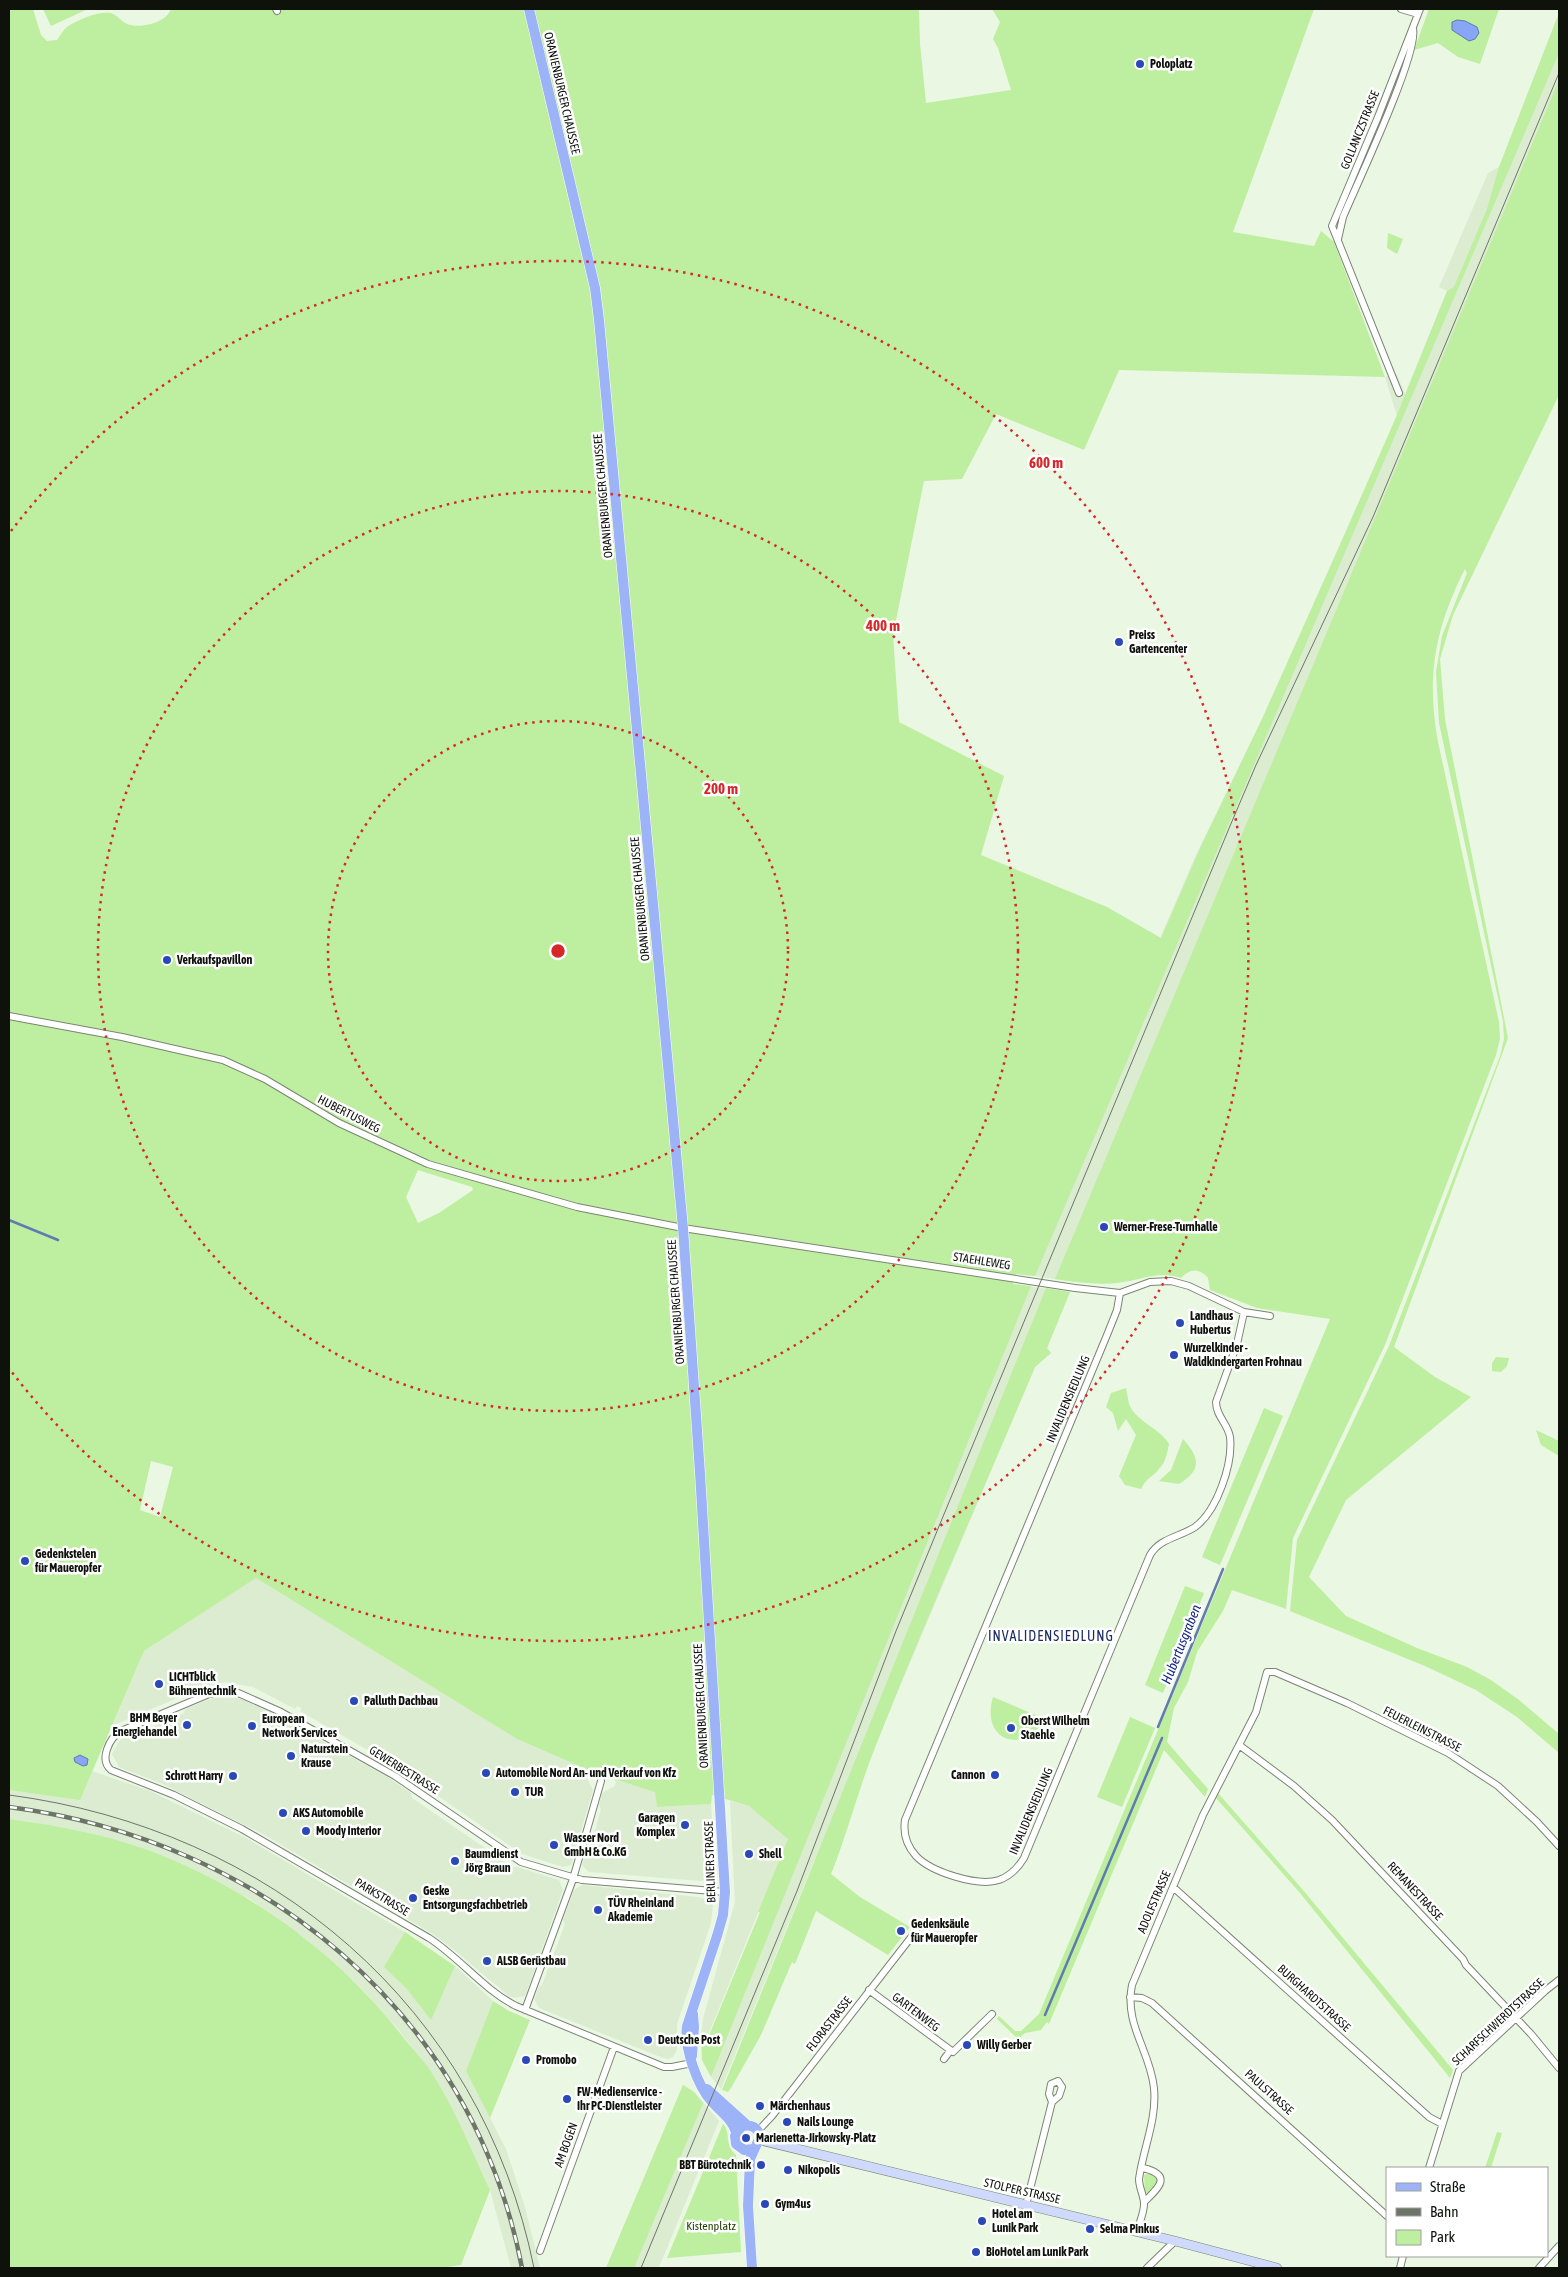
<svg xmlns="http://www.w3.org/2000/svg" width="1568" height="2277" viewBox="0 0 1568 2277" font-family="'Asap Condensed',sans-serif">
	<rect width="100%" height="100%" fill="#eaf7e3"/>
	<path fill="#dbecd1" d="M 1559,13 L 1559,134 L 1074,1282 L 1016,1273 L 1195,857 L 1262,719 L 1397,416 L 1385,377 L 1396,373 L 1405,394 L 1447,291 L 1439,287 L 1488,173 L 1499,167 Z
		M 1012,1284 L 1070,1292 L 1047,1348 L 1051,1353 L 1035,1367 L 882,1729 L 853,1803 L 841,1847 L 831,1874 L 814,1861 L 721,2089 L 711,2077 L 802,1851 L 788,1839 L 707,2038 L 701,2036 L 703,2019 L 735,1902 L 730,1801 L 749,1806 L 786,1836 Z
		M 256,1578 L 517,1739 L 593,1772 L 587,1774 L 586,1777 L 593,1790 L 571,1865 L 563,1867 L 522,1854 L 392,1764 L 300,1711 L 302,1708 L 297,1706 L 295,1709 L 253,1687 L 225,1682 L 205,1686 L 112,1726 L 144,1651 Z
		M 218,1696 L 230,1696 L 244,1700 L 295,1726 L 386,1776 L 411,1793 L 412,1798 L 513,1867 L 517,1867 L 559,1880 L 563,1890 L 525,1996 L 515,1998 L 509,1996 L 453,1949 L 431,1933 L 263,1834 L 163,1784 L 119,1767 L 112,1754 L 122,1737 L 129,1737 L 184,1713 L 185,1709 Z
		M 92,1771 L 150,1791 L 246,1838 L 405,1932 L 385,1967 L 406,1988 L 431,2019 L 455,1966 L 493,2001 L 466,2071 L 506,2149 L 525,2207 L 540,2268 L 511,2268 L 490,2190 L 465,2136 L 433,2075 L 398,2029 L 361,1988 L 307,1940 L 250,1899 L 111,1839 L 37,1823 L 9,1819 L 9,1790 L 80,1799 Z
		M 612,1777 L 656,1792 L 657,1807 L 711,1804 L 715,1866 L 714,1874 L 711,1877 L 701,1881 L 589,1872 L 582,1865 L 584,1857 L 588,1855 L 601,1809 L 599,1805 L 602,1793 L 615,1786 L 616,1782 Z
		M 582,1885 L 698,1897 L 709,1900 L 713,1905 L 711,1923 L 677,2024 L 677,2050 L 673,2057 L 668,2059 L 658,2056 L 539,2008 L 534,1999 L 539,1987 L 542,1985 L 559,1940 L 565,1924 L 563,1920 L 574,1890 Z
		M 683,2085 L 694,2092 L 719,2121 L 663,2258 L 658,2268 L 606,2268 Z"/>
	<path fill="#beee9f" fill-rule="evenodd" d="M 9,9 L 33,9 L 41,35 L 47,41 L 57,40 C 60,36 63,30 67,27 C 77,20 98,11 111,13 C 117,15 121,21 127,24 C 140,29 166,23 171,9 L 919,9 L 920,44 L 926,103 L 1011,90 L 998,48 L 993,39 L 1000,22 L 992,9 L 1314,9 L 1233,232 L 1314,246 L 1321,231 L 1334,242 L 1385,377 L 1119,370 L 1084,450 L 996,414 L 962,479 L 924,481 L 893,635 L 899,722 L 1004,776 L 981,855 L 1107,907 L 1161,938 L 1202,844 L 1262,719 L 1336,554 L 1397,415 L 1447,291 L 1454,287 L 1487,209 L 1499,167 L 1559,13 L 1559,53 L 1035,1276 L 1016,1274 L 1013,1284 L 1031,1286 L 711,2077 L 702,2060 L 701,2036 L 708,2038 L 760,1912 L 758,1912 L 788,1839 L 749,1806 L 712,1795 L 711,1804 L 657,1807 L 655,1792 L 593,1772 L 517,1739 L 256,1578 L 144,1651 L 80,1800 L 9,1790 ZM 418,1170 L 472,1187 L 473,1190 L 439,1213 L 418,1223 L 406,1197 ZM 151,1461 L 173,1467 L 160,1517 L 140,1510 Z
		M 43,9 L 88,9 L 51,26 Z
		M 1429,9 L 1499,9 L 1480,64 L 1458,57 L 1438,43 L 1414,50 Z
		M 1559,80 L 1559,395 L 1453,615 L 1440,659 L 1445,719 L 1508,1038 L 1394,1347 L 1435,1377 L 1471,1397 L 1346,1500 L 1309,1577 L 1346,1616 L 1417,1648 L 1467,1667 L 1491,1680 L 1519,1700 L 1559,1734 L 1559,1753 L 1517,1717 L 1476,1690 L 1425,1666 L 1290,1611 L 1297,1540 L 1389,1346 L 1500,1056 L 1504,1039 L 1503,1021 L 1439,723 L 1436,672 L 1442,636 L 1467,573 L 1465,569 C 1435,628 1426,676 1438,742 L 1499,1022 L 1500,1039 L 1496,1055 L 1385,1345 L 1293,1538 L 1286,1609 L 1232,1590 L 1223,1611 L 1197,1652 L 1188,1682 L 1174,1708 L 1167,1742 L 1208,1789 L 1205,1797 L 1164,1750 L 1049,2024 L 1047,2022 L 1041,2030 L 1025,2033 L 1018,2039 L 997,2019 L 999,2016 L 1015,2031 L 1021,2031 L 1039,2014 L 1330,1319 L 1257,1308 L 1210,1290 L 1208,1278 C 1200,1268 1190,1268 1181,1278 C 1158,1270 1140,1281 1117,1283 C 1096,1285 1076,1282 1055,1279 Z
		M 1388,233 L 1403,239 L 1397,254 L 1387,248 Z
		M 1046,1288 L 1070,1292 L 1047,1348 L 1051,1353 L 1035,1367 C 982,1493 926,1618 876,1745 C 859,1787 848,1832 831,1874 L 860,1897 L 910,1927 L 888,1955 L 816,1911 L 795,1964 L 792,1962 L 761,2035 L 731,2088 L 728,2092 L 722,2090 Z
		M 1496,1357 L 1509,1358 L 1507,1366 L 1501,1372 L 1492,1371 L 1492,1363 Z
		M 1126,1388 C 1127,1393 1128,1399 1129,1404 C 1136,1422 1160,1428 1169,1444 C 1167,1453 1166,1462 1159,1469 C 1152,1478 1148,1476 1141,1489 L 1125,1485 L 1119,1476 L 1136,1435 L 1126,1419 L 1118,1431 L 1113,1413 L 1106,1407 L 1111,1393 Z
		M 1264,1408 L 1283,1416 L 1220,1565 L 1202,1557 Z
		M 1536,1430 L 1559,1441 L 1559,1456 L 1541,1445 Z
		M 1183,1439 C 1199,1457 1203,1469 1179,1484 L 1159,1481 L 1171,1470 Z
		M 1185,1586 L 1204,1593 L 1163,1693 L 1145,1685 Z
		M 993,1697 L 1045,1719 C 1024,1755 980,1742 993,1697 Z
		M 1130,1717 L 1155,1728 L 1122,1807 L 1097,1797 Z
		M 1218,1793 L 1303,1890 L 1453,2070 L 1450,2078 L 1300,1893 L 1216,1798 Z
		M 9,1819 C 54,1825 102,1834 145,1849 C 248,1887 341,1955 407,2042 C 416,2053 426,2063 433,2075 C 456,2111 472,2152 490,2190 L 461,2265 L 440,2268 L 9,2268 Z
		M 405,1932 L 455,1966 L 431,2020 L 406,1988 L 384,1967 Z
		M 493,2001 L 509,2011 L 530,2020 L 490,2118 L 466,2071 Z
		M 683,2085 L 694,2092 L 703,2103 L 634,2268 L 606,2268 Z
		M 723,2124 C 732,2134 723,2143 736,2155 L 741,2252 L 667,2258 Z
		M 1497,2132 L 1502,2133 L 1491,2168 L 1485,2168 Z
		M 1150,2173 L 1158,2177 L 1158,2184 L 1149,2193 L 1145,2193 L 1144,2175 Z"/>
	<path fill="#87a6f6" stroke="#637ab0" d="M 1457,20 L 1465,21 L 1477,27 L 1479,33 L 1475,39 L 1469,41 L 1452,30 L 1452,22 Z
		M 80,1755 L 88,1759 L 87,1765 L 83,1766 L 75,1762 L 74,1758 Z"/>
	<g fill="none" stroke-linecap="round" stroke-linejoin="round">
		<path stroke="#637ab0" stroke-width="2.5" d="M 9,1220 L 58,1240
			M 1158,1727 L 1223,1569
			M 1045,2015 L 1162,1738"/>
		<g stroke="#7a8573" stroke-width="8">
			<path id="minor" d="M 276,9 L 277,11
				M 1401,9 L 1418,14
				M 1338,239 L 1343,217 C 1356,186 1419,53 1413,29
				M 1399,393 L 1332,226 L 1378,117 L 1420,9
				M 9,1016 L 122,1037 L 223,1060 L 265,1079 L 339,1123 L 428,1164 L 577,1207 L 683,1228 L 1075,1288 L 1120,1293 L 1150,1282 L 1171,1281 L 1189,1286 L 1244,1312 L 1270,1316
				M 1120,1293 L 1117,1310 L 1107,1335 L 905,1820 C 903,1833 907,1846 916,1856 C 931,1872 978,1887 999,1880 C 1010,1876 1018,1868 1024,1858 L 1150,1555 C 1160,1538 1180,1537 1195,1527 C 1217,1511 1233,1464 1230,1437 C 1228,1424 1216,1416 1216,1402 L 1237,1344 L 1244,1312
				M 1239,1745 L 1294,1786 L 1332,1820 L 1463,1959 L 1466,1965 L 1531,2034 L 1559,2068
				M 1173,1887 L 1429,2117 L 1442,2124
				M 869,1990 L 953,2052 L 992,2014
				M 1130,1997 L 1142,1998 L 1152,2003 L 1387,2216
				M 525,2010 L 573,1879 L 601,1781
				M 944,2059 L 950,2051
				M 692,2063 L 672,2067 L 664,2067 L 516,2006 C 483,1989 460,1958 429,1938 L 242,1829 L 174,1795 L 111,1770 C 99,1760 109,1738 121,1731 L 209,1694 L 223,1691 L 236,1692 L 281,1712 L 395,1776 L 521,1862 L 582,1880 L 725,1892
				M 758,2131 L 772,2116 L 916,1931
				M 1143,2168 C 1172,2175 1160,2187 1144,2202
				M 1429,2168 L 1459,2071 L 1545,1991 L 1559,1980
				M 1026,2205 L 1052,2102 L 1059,2096 L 1062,2087 L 1058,2081 L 1051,2084 L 1049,2094 L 1052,2102
				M 1137,2232 C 1139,2223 1145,2211 1144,2202 C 1143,2194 1139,2187 1139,2179 C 1143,2149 1157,2120 1154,2088 C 1150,2050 1124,2025 1132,1985 L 1203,1815 L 1256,1712 L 1267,1672 L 1275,1672 L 1347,1703 L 1448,1753 L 1498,1786 L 1537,1822 L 1559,1846
				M 540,2251 L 614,2047
				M 1147,2268 L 1175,2241
				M 1400,2268 L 1403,2256
				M 1539,2268 L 1559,2246"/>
		</g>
		<g stroke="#7a8573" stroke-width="10">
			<path id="secondary" d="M 760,2140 L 1175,2241 L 1277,2268"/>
		</g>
		<g stroke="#fff" stroke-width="11">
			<path id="primary" d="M 529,9 L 595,288 L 599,320 L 683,1228 L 700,1473 L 725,1892 L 723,1915 L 717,1936 L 687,2026 C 684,2048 697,2085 712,2102 C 721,2112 732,2119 736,2132
				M 692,2056 L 694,2027 L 693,2014
				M 707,2089 L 747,2125
				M 752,2268 L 748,2206 L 750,2159 L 760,2137 C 758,2127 750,2123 741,2127 L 735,2136 L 736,2144 L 744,2150 L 753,2149"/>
		</g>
		<use href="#minor" stroke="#fff" stroke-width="6"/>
		<use href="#secondary" stroke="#ced9fb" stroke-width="9"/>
		<use href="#primary" stroke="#9db3f7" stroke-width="10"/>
		<path stroke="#6d7569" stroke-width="1" d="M 9,1795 C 270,1829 481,2006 534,2268
			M 641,2268 L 797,1891 L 896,1631 L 942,1519 L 1230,826 L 1256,765 L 1373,517 L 1559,73"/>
		<g stroke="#6d7569" stroke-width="4.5">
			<path id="rail" d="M 9,1807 C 261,1840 473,2012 522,2268"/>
		</g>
		<use href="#rail" stroke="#fff" stroke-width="2.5" stroke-dasharray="8" stroke-linecap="butt"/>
	</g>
	<g fill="none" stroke="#d62828" stroke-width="2.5" stroke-dasharray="2.5 5">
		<circle cx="558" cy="951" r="230"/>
		<circle cx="558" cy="951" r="460"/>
		<path d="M11 531A690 690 0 1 1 11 1371"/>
	</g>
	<g fill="#2a48b8" stroke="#fff" stroke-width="2">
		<circle cx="1140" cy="64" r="5"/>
		<circle cx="1119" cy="642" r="5"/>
		<circle cx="167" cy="960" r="5"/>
		<circle cx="1104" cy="1227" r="5"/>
		<circle cx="1180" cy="1323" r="5"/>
		<circle cx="1174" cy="1355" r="5"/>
		<circle cx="25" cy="1561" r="5"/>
		<circle cx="159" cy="1684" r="5"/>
		<circle cx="354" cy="1701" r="5"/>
		<circle cx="187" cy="1725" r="5"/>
		<circle cx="252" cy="1726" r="5"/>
		<circle cx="1011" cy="1728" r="5"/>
		<circle cx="291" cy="1756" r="5"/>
		<circle cx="486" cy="1773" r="5"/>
		<circle cx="995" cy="1775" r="5"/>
		<circle cx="233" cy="1776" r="5"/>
		<circle cx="515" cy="1792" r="5"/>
		<circle cx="283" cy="1813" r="5"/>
		<circle cx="685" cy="1825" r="5"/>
		<circle cx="306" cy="1831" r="5"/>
		<circle cx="554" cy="1845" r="5"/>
		<circle cx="749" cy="1854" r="5"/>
		<circle cx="455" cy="1861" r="5"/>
		<circle cx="413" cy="1898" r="5"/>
		<circle cx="598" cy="1910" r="5"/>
		<circle cx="901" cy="1931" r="5"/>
		<circle cx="487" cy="1961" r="5"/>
		<circle cx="648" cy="2040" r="5"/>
		<circle cx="967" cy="2045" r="5"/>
		<circle cx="526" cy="2060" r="5"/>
		<circle cx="567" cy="2099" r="5"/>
		<circle cx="760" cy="2106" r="5"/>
		<circle cx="787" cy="2122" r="5"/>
		<circle cx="746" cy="2138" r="5"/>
		<circle cx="761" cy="2165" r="5"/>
		<circle cx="788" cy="2170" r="5"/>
		<circle cx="765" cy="2204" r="5"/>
		<circle cx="982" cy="2221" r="5"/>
		<circle cx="1090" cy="2229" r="5"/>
		<circle cx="976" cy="2252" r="5"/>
	</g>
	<g text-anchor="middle" stroke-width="5" stroke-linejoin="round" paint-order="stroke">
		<g font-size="12" font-weight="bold" fill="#0e120b" stroke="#fff" text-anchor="start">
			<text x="1150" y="68">Poloplatz</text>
			<text x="1129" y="639">Preiss<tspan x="1129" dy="14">Gartencenter</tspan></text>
			<text x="177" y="964">Verkaufspavillon</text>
			<text x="1114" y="1231">Werner-Frese-Turnhalle</text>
			<text x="1190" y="1320">Landhaus<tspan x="1190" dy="14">Hubertus</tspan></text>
			<text x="1184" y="1352">Wurzelkinder -<tspan x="1184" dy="14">Waldkindergarten Frohnau</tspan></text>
			<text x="35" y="1558">Gedenkstelen<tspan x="35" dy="14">für Maueropfer</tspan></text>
			<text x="169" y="1681">LICHTblick<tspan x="169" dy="14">Bühnentechnik</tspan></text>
			<text x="364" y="1705">Palluth Dachbau</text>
			<text x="177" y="1722" text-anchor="end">BHM Beyer<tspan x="177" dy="14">Energiehandel</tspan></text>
			<text x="262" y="1723">European<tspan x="262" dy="14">Network Services</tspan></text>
			<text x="1021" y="1725">Oberst Wilhelm<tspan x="1021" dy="14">Staehle</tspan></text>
			<text x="301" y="1753">Naturstein<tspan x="301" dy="14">Krause</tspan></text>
			<text x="496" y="1777">Automobile Nord An- und Verkauf von Kfz</text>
			<text x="985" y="1779" text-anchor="end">Cannon</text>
			<text x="223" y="1780" text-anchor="end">Schrott Harry</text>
			<text x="525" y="1796">TUR</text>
			<text x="293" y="1817">AKS Automobile</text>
			<text x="675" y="1822" text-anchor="end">Garagen<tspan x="675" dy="14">Komplex</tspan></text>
			<text x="316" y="1835">Moody Interior</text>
			<text x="564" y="1842">Wasser Nord<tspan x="564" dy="14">GmbH &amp; Co.KG</tspan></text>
			<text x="465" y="1858">Baumdienst<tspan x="465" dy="14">Jörg Braun</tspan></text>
			<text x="759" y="1858">Shell</text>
			<text x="423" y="1895">Geske<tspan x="423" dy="14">Entsorgungsfachbetrieb</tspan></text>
			<text x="608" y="1907">TÜV Rheinland<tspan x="608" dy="14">Akademie</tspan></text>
			<text x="911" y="1928">Gedenksäule<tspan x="911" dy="14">für Maueropfer</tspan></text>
			<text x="497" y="1965">ALSB Gerüstbau</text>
			<text x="658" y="2044">Deutsche Post</text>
			<text x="977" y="2049">Willy Gerber</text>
			<text x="536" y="2064">Promobo</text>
			<text x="577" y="2096">FW-Medienservice -<tspan x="577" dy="14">Ihr PC-Dienstleister</tspan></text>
			<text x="770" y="2110">Märchenhaus</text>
			<text x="797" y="2126">Nails Lounge</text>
			<text x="756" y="2142">Marienetta-Jirkowsky-Platz</text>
			<text x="751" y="2169" text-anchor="end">BBT Bürotechnik</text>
			<text x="798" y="2174">Nikopolis</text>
			<text x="775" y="2208">Gym4us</text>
			<text x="992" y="2218">Hotel am<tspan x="992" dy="14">Lunik Park</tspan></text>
			<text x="1100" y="2233">Selma Pinkus</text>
			<text x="986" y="2256">BioHotel am Lunik Park</text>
		</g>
		<g font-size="12" fill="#0e120b" stroke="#fff">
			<text transform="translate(562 93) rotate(77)" y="4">ORANIENBURGER CHAUSSEE</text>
			<text transform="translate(1360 130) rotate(-68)" y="4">GOLLANCZSTRASSE</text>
			<text transform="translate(603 496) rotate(-95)" y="4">ORANIENBURGER CHAUSSEE</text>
			<text transform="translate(640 899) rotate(-95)" y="4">ORANIENBURGER CHAUSSEE</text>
			<text transform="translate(349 1114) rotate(27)" y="4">HUBERTUSWEG</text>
			<text transform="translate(982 1261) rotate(9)" y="4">STAEHLEWEG</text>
			<text transform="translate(676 1302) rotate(-94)" y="4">ORANIENBURGER CHAUSSEE</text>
			<text transform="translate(1068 1399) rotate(-67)" y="4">INVALIDENSIEDLUNG</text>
			<text transform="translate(701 1706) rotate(-93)" y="4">ORANIENBURGER CHAUSSEE</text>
			<text transform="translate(1422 1729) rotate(27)" y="4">FEUERLEINSTRASSE</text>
			<text transform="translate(404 1770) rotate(32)" y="4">GEWERBESTRASSE</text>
			<text transform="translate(1031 1811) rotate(-67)" y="4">INVALIDENSIEDLUNG</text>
			<text transform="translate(710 1862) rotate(-92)" y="4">BERLINER STRASSE</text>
			<text transform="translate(1415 1891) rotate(47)" y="4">REMANESTRASSE</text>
			<text transform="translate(382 1897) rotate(31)" y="4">PARKSTRASSE</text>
			<text transform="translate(1154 1902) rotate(-67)" y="4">ADOLFSTRASSE</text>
			<text transform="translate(1314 1998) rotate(42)" y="4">BURGHARDTSTRASSE</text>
			<text transform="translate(916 2012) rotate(37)" y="4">GARTENWEG</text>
			<text transform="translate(1498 2022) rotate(-43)" y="4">SCHARFSCHWERDTSTRASSE</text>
			<text transform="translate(829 2024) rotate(-52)" y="4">FLORASTRASSE</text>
			<text transform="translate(1269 2092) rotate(42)" y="4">PAULSTRASSE</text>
			<text transform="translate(566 2145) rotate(-70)" y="4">AM BOGEN</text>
			<text transform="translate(1022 2191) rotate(13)" y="4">STOLPER STRASSE</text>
		</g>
		<g font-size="12" fill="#234105" stroke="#fff">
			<text x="711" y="2230">Kistenplatz</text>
		</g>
		<g font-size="14" letter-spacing="1" fill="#1a2b62" stroke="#fff">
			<text x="1051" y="1641">INVALIDENSIEDLUNG</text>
		</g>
		<g font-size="14" font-style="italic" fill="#162984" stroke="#fff">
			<text transform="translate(1181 1644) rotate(-68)" y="5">Hubertusgraben</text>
		</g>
	</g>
	<circle cx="558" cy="951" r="8" fill="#d62828" stroke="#fff" stroke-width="2.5"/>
	<g font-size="15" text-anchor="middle" font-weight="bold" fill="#d62828" stroke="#fff" stroke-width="5" stroke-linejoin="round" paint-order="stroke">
		<text x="1046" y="468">600 m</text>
		<text x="883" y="631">400 m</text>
		<text x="721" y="794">200 m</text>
	</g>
	<rect width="1568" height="2277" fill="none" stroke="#0e120b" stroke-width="20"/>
	<rect x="1386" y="2167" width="162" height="90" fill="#ffffff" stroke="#9fa09d"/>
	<rect x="1396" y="2183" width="25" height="8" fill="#9db3f7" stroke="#9fa09d"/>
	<text x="1430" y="2192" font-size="15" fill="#0e120b">Straße</text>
	<rect x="1396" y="2208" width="25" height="8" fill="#6d7569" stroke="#9fa09d"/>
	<text x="1430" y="2217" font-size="15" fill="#0e120b">Bahn</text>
	<rect x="1396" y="2230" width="25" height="15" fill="#beee9f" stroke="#9fa09d"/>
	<text x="1430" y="2242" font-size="15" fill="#0e120b">Park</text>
</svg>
